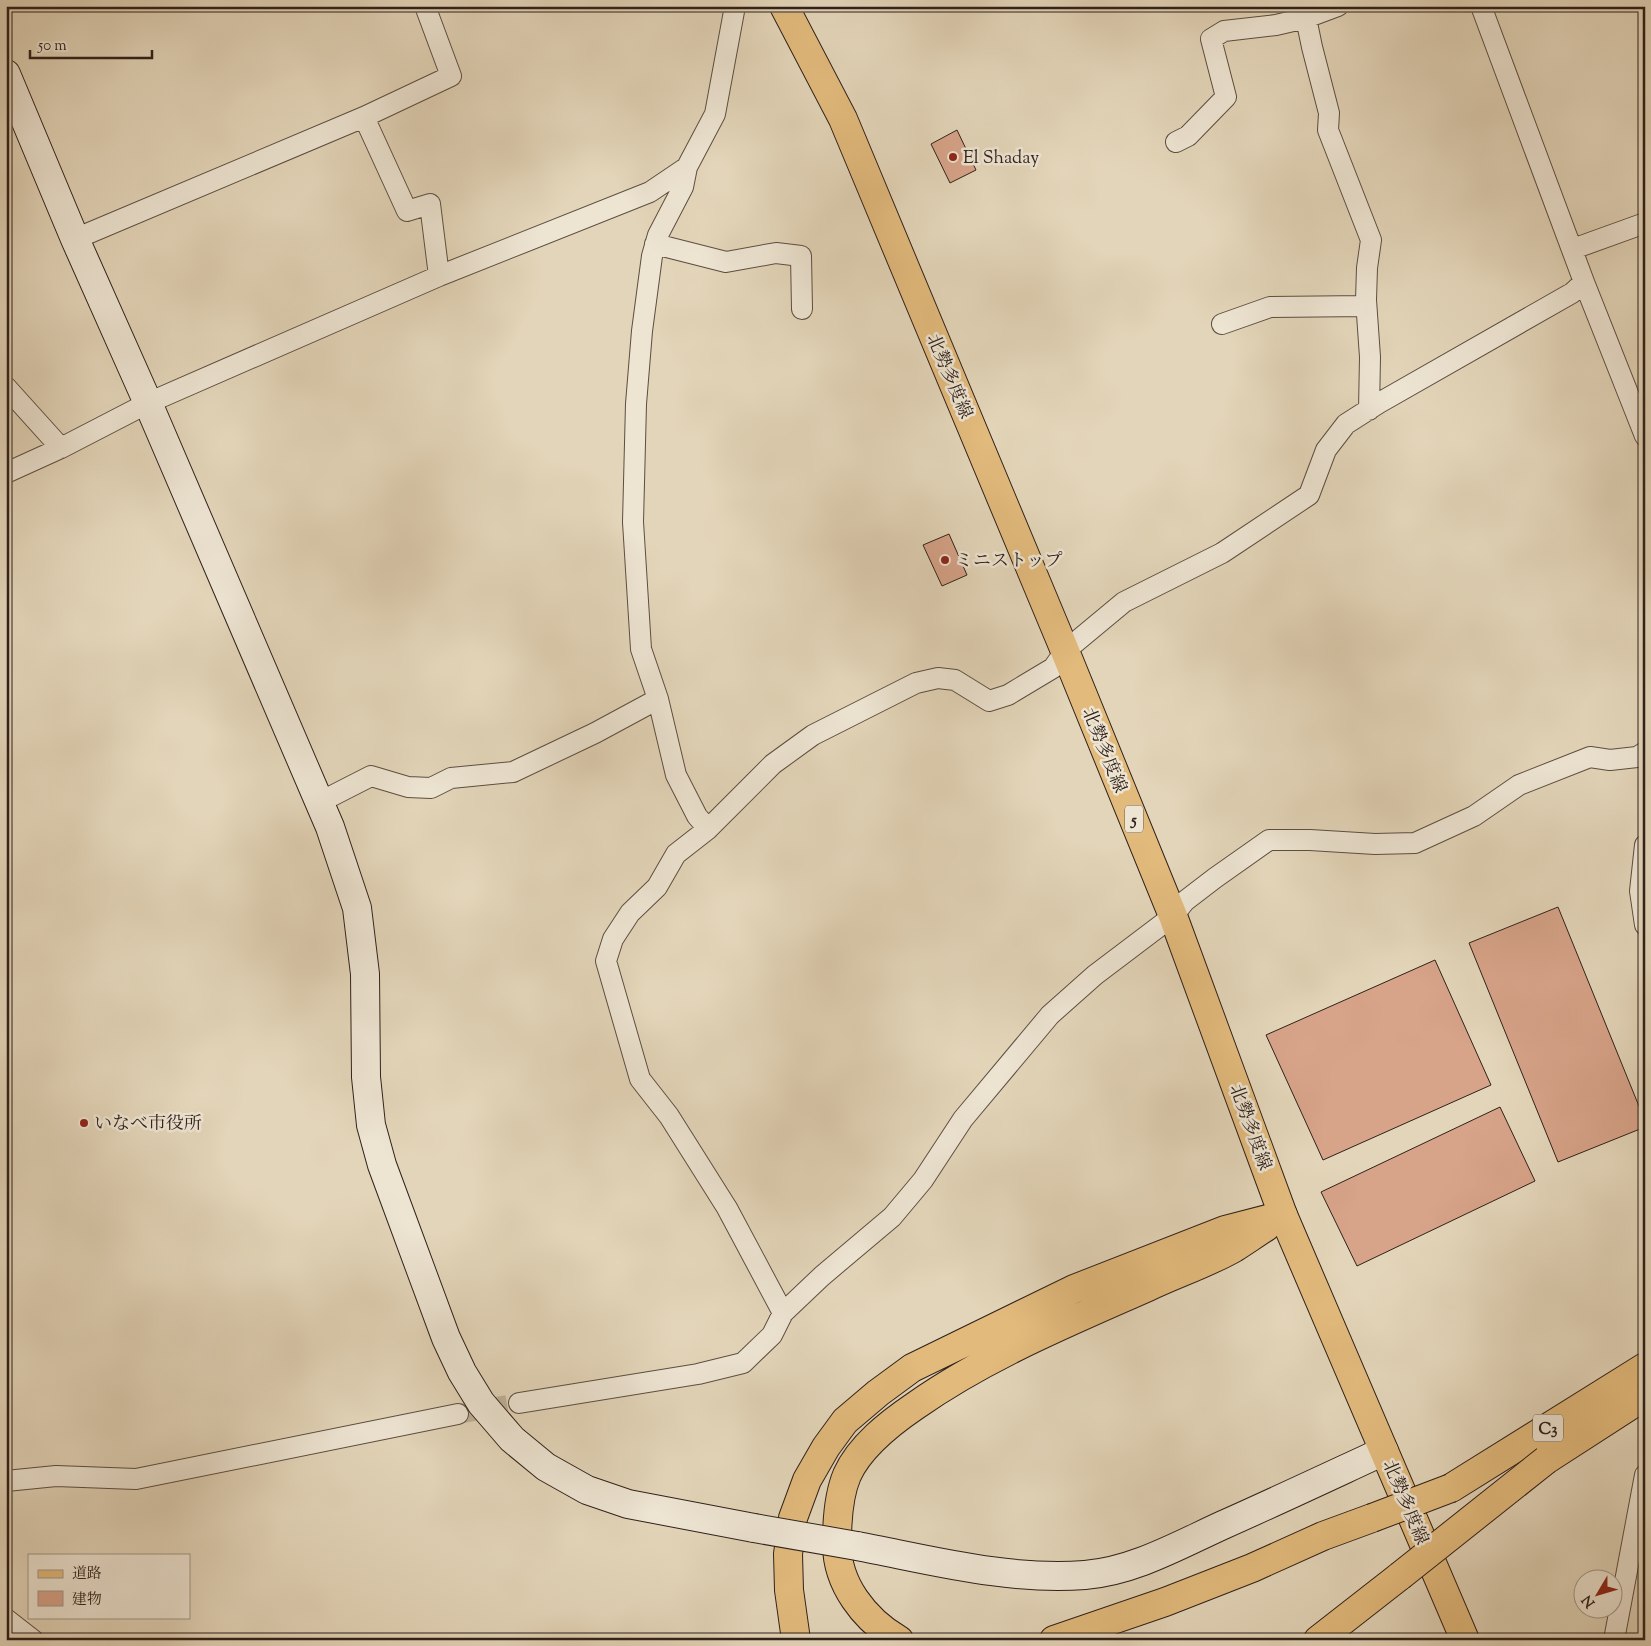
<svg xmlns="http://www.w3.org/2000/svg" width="1651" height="1646" viewBox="0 0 1651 1646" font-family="'Sorts Mill Goudy','Noto Serif JP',serif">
	<rect width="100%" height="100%" fill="#e3d5b9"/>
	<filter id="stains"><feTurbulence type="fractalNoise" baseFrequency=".004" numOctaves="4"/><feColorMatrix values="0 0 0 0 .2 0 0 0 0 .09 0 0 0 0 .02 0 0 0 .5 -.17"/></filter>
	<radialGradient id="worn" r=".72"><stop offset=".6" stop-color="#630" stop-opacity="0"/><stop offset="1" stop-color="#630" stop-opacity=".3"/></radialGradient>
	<path fill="#d7a389" stroke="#2f211b" d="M 957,130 L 976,170 L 950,183 L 931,144 Z
		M 949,534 L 967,575 L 942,586 L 923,545 Z
		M 1558,907 L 1645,1121 L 1645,1127 L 1558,1162 L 1469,943 Z
		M 1435,960 L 1491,1085 L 1323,1160 L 1266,1035 Z
		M 1500,1107 L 1535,1181 L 1357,1266 L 1321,1192 Z"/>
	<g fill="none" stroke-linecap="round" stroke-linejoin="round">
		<path stroke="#bfb199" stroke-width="20" stroke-dasharray="20 10" stroke-linecap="butt" d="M 458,1414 L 519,1403"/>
		<g stroke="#5c4e42" stroke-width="22">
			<path id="street" d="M 1338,6 L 1306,18 L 1312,47 L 1329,113 L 1328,130 L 1371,240 L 1367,268 L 1366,300 L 1370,357 L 1369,410
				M 1481,6 L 1584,282 L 1645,436
				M 364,117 L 407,211 L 430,204 L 439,276
				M 1176,142 L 1188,136 L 1226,97 L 1211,39 L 1224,31 L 1276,25 L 1306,18
				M 75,239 L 364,117 L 451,76 L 425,6
				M 655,244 L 726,262 L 776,253 L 801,256 L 802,309
				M 1573,249 L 1645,223
				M 1222,324 L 1270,307 L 1366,306
				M 6,387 L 61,448
				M 6,473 L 61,448 L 148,403 L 439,276 L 650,192 L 687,167
				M 320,802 L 371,776 L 408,787 L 431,788 L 451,778 L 513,772 L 595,733 L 658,699
				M 708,829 L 697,816 L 676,775 L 658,699 L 641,649 L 633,522 L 636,404 L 642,331 L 652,256 L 658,235 L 683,187 L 687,167 L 715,114 L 735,6
				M 1645,845 L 1640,891 L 1645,925
				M 783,1313 L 727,1208 L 669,1116 L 640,1079 L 606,961 L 613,939 L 630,913 L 657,887 L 676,854 L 708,829 L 773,764 L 813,735 L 916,683 L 938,678 L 955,680 L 989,701 L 1008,695 L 1053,668 L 1065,651 L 1124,602 L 1222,553 L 1309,495 L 1326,450 L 1346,424 L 1379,403 L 1572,293 L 1584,282
				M 519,1403 L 698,1374 L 743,1363 L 772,1335 L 783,1313 L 822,1276 L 892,1217 L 923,1180 L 963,1119 L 1050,1015 L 1095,975 L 1173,916 L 1185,901 L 1215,878 L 1269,840 L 1310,840 L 1375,844 L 1415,843 L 1474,816 L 1519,785 L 1590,757 L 1610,760 L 1637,757 L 1645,752
				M 6,1481 L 56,1476 L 136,1479 L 458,1414
				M 6,1619 L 33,1640
				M 1614,1640 L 1645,1475"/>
		</g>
		<g stroke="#2f211b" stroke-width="30">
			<path id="secondary" d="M 6,74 L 75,239 L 148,403 L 330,827 L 357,908 L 365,974 L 366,1077 L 371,1125 L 382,1165 L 446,1338 L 462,1372 L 481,1403 L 512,1439 L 546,1467 L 587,1490 L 628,1504 L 754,1528
				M 857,1546 C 931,1560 1009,1581 1085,1575 C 1134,1571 1179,1545 1223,1525 C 1277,1501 1330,1476 1384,1451"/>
		</g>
		<g stroke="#2f211b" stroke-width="30">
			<path id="primary" d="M 784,6 L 843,119 L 1065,651 L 1173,916 L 1283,1215 L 1465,1640"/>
		</g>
		<g stroke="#2f211b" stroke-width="30">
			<path id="highway" d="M 1546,1460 L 1645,1396
				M 1451,1488 L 1645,1367
				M 796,1640 L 789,1590 L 788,1554 L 793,1518 L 807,1480 L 826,1447 L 845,1421 L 878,1393 L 912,1368 L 1074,1289 L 1225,1230 L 1283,1215
				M 899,1640 C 865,1620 836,1584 837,1542 C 837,1522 839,1494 847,1475 C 860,1446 890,1423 915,1406 C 986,1356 1069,1322 1148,1287 C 1175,1274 1208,1263 1234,1248 C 1245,1241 1255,1234 1266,1227
				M 1054,1640 L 1165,1602 L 1252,1568 L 1323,1536 L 1372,1518
				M 1318,1640 L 1400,1576"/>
		</g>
		<use href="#street" stroke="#ede4d2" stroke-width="20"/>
		<use href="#secondary" stroke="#ede4d2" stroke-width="28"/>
		<use href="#primary" stroke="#e2ba7c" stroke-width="28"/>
		<use href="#highway" stroke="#e2ba7c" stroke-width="28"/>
		<g stroke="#2f211b" stroke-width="30" stroke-linecap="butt">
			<path id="secondary-bridge" d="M 754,1528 L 857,1546"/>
		</g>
		<g stroke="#2f211b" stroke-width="30" stroke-linecap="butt">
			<path id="highway-bridge" d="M 1372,1518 L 1451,1488
				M 1400,1576 L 1546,1460"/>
		</g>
		<use href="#secondary-bridge" stroke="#ede4d2" stroke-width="28"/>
		<use href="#highway-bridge" stroke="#e2ba7c" stroke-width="28"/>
	</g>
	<g fill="#8f2418" stroke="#ede4d2" stroke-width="2">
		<circle cx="953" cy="157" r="5"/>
		<circle cx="945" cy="560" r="5"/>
		<circle cx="84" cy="1123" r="5"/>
	</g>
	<g text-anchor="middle" stroke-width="5" stroke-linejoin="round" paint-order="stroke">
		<g fill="#ede4d2" stroke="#685c52" stroke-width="1">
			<rect x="1125" y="805.5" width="18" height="27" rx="4"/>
			<rect x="1533" y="1414.5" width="30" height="27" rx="4"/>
		</g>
		<g font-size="16" font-weight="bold" fill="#2f211b">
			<text x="1134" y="825">5</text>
			<text x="1548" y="1434">C3</text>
		</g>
		<g font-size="18" fill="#2f211b" stroke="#ede4d2" text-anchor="start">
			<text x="963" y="163">El Shaday</text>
			<text x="955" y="566">ミニストップ</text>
			<text x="94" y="1129">いなべ市役所</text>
		</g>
		<g font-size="18" fill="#2f211b" stroke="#ede4d2">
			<text transform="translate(950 376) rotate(67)" y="6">北勢多度線</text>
			<text transform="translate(1105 750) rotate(68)" y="6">北勢多度線</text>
			<text transform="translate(1251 1127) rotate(70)" y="6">北勢多度線</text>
			<text transform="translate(1406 1502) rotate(67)" y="6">北勢多度線</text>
		</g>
	</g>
	<rect width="1651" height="1646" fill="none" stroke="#e3d5b9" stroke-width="25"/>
	<rect x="8" y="8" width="1636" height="1631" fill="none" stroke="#2f211b" stroke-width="2.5"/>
	<rect x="12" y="12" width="1626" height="1621" fill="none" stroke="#2f211b"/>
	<rect x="28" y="1554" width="162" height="65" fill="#ede4d2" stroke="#a19689"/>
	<rect x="38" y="1570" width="25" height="8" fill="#e2ba7c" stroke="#a19689"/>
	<text x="72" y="1578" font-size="15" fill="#2f211b">道路</text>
	<rect x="38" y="1591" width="25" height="15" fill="#d7a389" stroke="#a19689"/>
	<text x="72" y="1604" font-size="15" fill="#2f211b">建物</text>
	<g transform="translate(1598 1594) rotate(232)"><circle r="24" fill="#ede4d2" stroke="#a19689"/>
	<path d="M0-4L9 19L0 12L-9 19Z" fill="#8f2418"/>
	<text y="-8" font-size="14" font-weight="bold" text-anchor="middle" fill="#2f211b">N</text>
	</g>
	<path d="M30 50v8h122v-8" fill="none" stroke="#2f211b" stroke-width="2.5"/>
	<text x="38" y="50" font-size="15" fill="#2f211b" stroke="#ede4d2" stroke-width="4" paint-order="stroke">50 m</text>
	<rect width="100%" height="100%" filter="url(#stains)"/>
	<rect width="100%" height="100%" fill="url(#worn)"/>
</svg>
